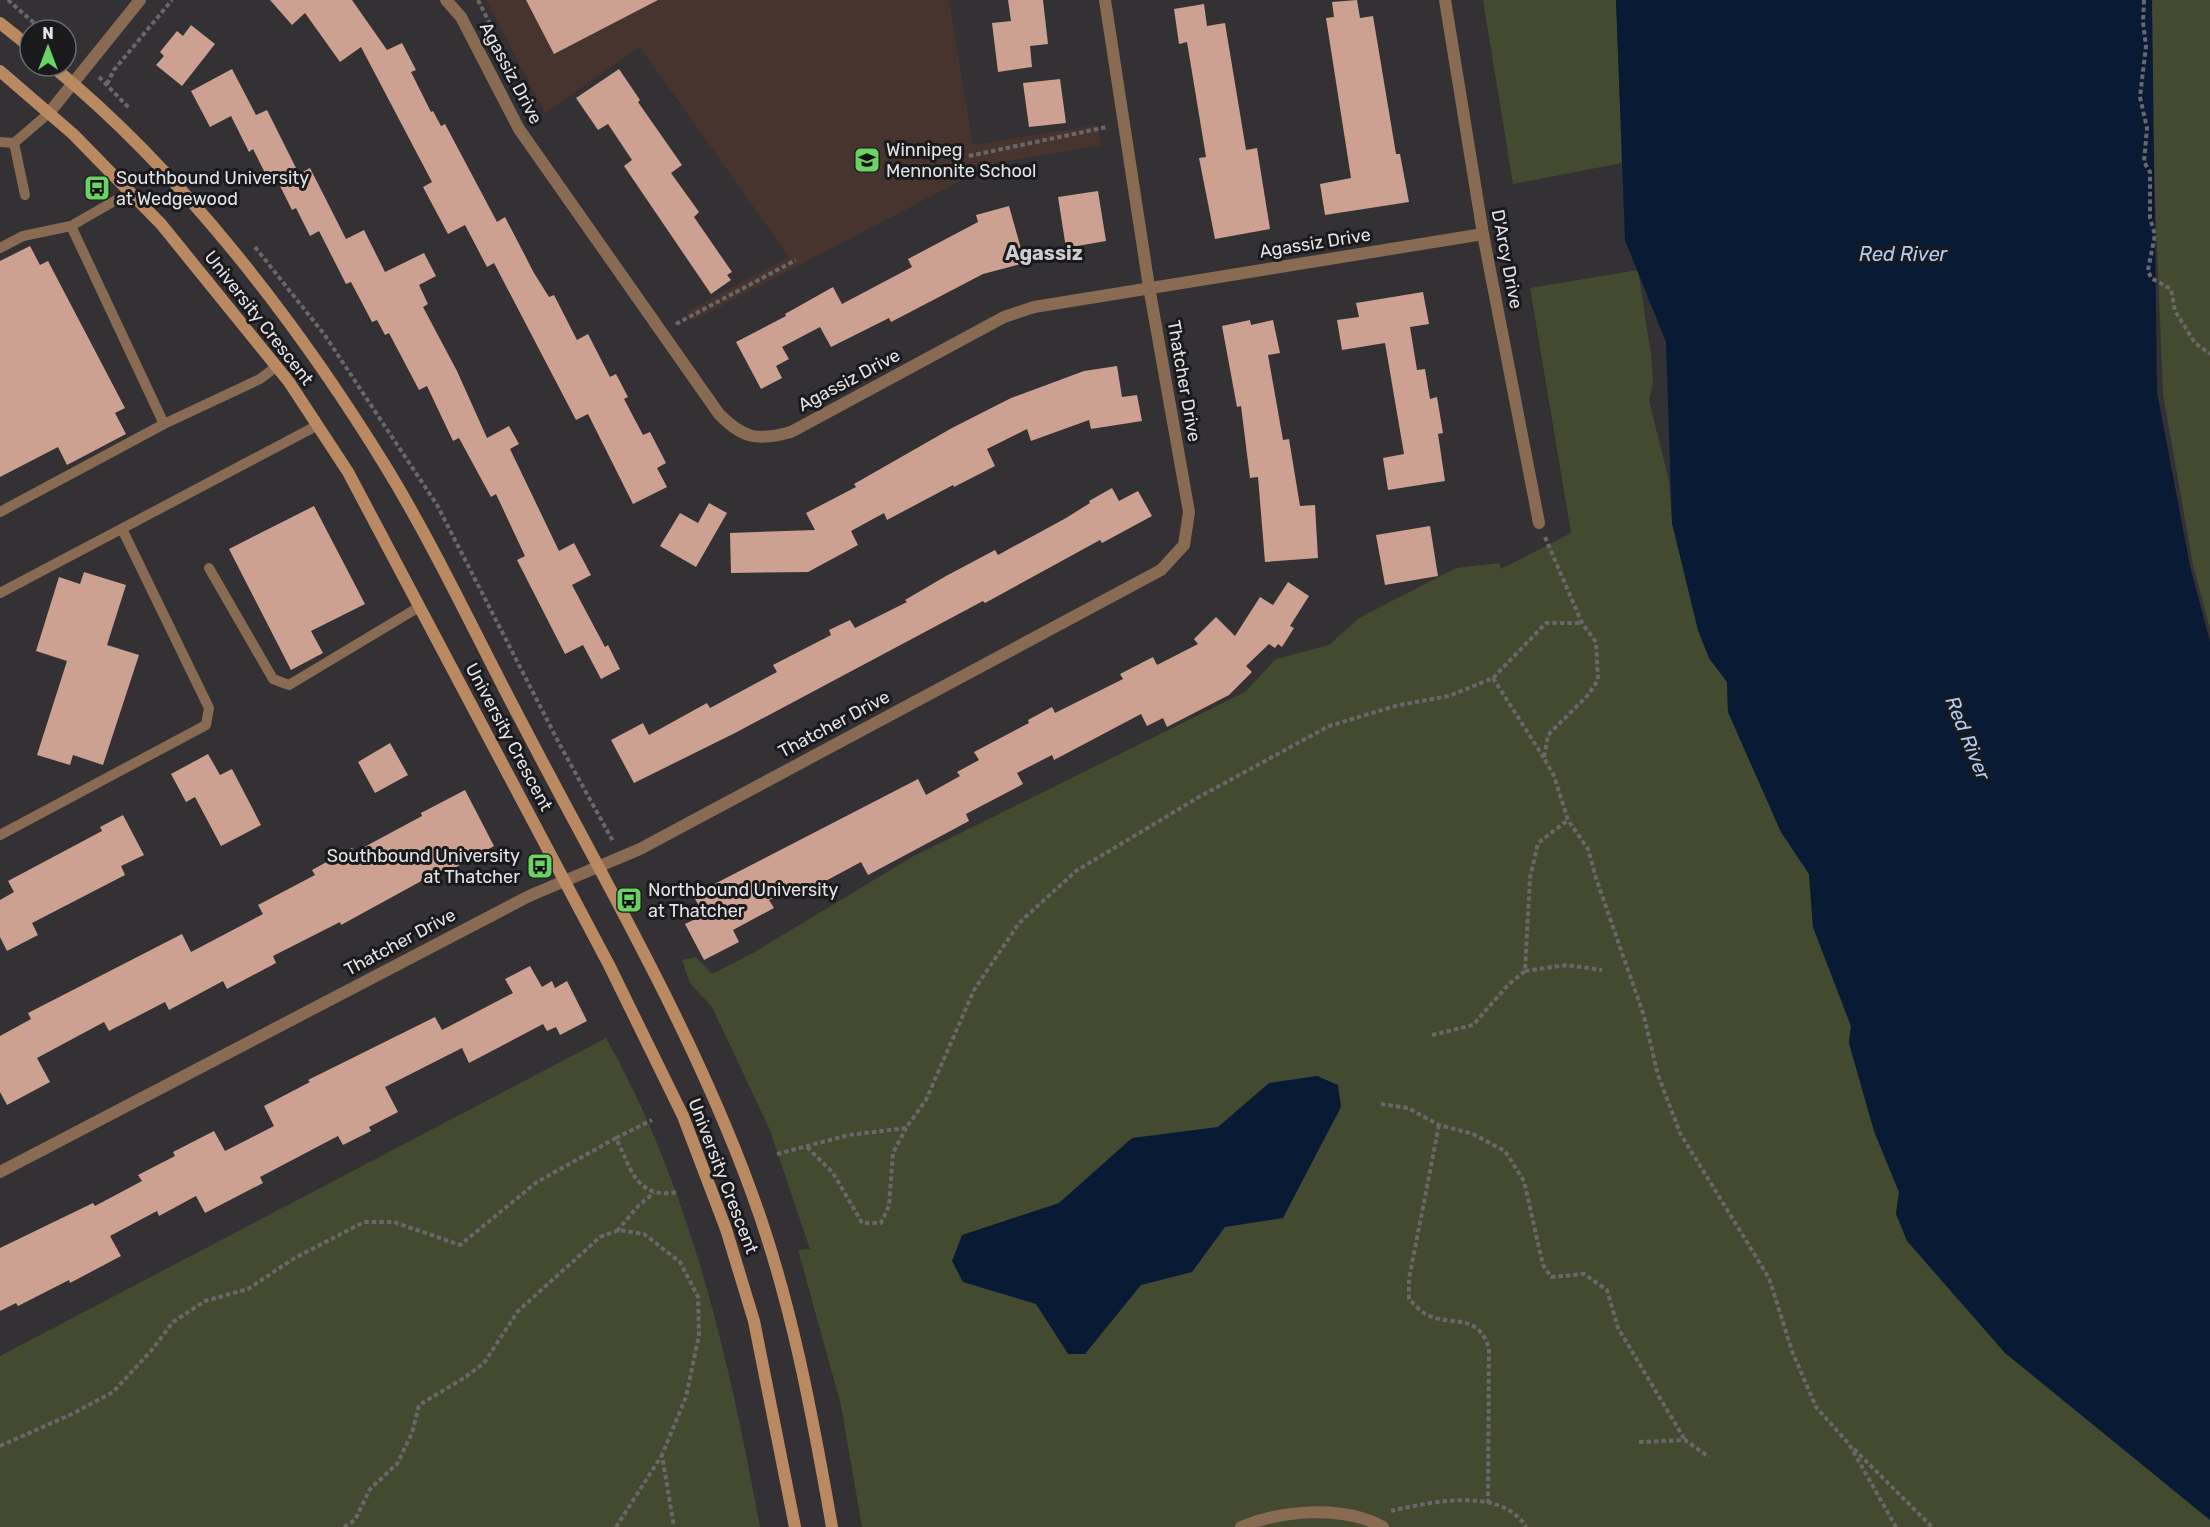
<svg xmlns="http://www.w3.org/2000/svg" width="2210" height="1527" viewBox="0 0 2210 1527" font-family="Rubik,sans-serif">
	<rect width="100%" height="100%" fill="#333134"/>
	<path fill="#48342f" d="M 486,0 L 949,0 L 973,145 L 1098,125 L 1101,145 L 993,164 L 692,321 L 686,312 L 789,257 L 640,47 L 545,113 Z"/>
	<path fill="#444a2f" d="M 1483,0 L 1616,0 L 1622,163 L 1513,184 Z
		M 2147,0 L 2210,0 L 2210,629 L 2193,565 L 2163,394 Z
		M 1638,270 L 1651,355 L 1653,382 L 1649,401 L 1669,481 L 1672,523 L 1698,630 L 1709,658 L 1727,682 L 1728,712 L 1781,832 L 1809,874 L 1813,927 L 1851,1026 L 1849,1043 L 1874,1131 L 1899,1192 L 1896,1214 L 2210,1520 L 2210,1527 L 862,1527 L 841,1405 L 798,1250 L 810,1249 L 769,1128 L 712,1007 L 690,983 L 682,960 L 696,957 L 712,974 L 753,953 L 912,857 L 1245,692 L 1276,659 L 1329,645 L 1359,618 L 1456,568 L 1499,563 L 1501,569 L 1571,533 L 1530,288 Z
		M 606,1038 C 691,1189 729,1359 760,1527 L 0,1527 L 0,1356 Z"/>
	<path fill="#081a34" d="M 1616,0 L 2152,0 L 2157,392 L 2190,566 L 2210,642 L 2210,1520 L 2005,1353 L 1907,1241 L 1896,1214 L 1899,1192 L 1874,1131 L 1849,1043 L 1851,1026 L 1813,927 L 1809,874 L 1781,832 L 1728,712 L 1727,682 L 1709,658 L 1698,630 L 1672,523 L 1666,342 L 1625,240 Z
		M 1317,1076 L 1338,1085 L 1341,1107 L 1283,1218 L 1225,1227 L 1192,1272 L 1141,1285 L 1085,1354 L 1068,1354 L 1036,1304 L 963,1282 L 952,1261 L 962,1235 L 1059,1203 L 1132,1138 L 1218,1127 L 1269,1083 Z"/>
	<path fill="#cca191" d="M 270,0 L 352,0 L 387,50 L 402,43 L 416,70 L 411,72 L 431,112 L 433,111 L 441,126 L 445,124 L 497,222 L 505,217 L 534,273 L 549,297 L 554,295 L 577,340 L 588,334 L 610,377 L 616,374 L 628,397 L 624,399 L 643,435 L 650,432 L 666,463 L 657,468 L 667,487 L 633,504 L 588,414 L 576,420 L 494,263 L 487,267 L 465,225 L 448,234 L 423,187 L 432,182 L 361,47 L 340,62 L 305,13 L 292,25 Z
		M 526,0 L 658,0 L 554,54 Z
		M 1008,0 L 1043,0 L 1048,44 L 1030,46 L 1032,67 L 998,72 L 992,23 L 1011,21 Z
		M 1357,0 L 1360,18 L 1373,16 L 1396,154 L 1400,154 L 1409,202 L 1325,215 L 1320,184 L 1351,178 L 1326,18 L 1334,17 L 1332,2 Z
		M 1204,4 L 1207,26 L 1225,23 L 1246,150 L 1257,148 L 1270,229 L 1215,239 L 1199,158 L 1206,157 L 1187,42 L 1179,44 L 1174,9 Z
		M 191,25 L 215,44 L 182,86 L 156,65 L 164,56 L 160,52 L 177,31 L 183,36 Z
		M 232,69 L 256,115 L 267,110 L 299,174 L 310,168 L 346,239 L 364,230 L 385,272 L 424,253 L 436,276 L 419,285 L 428,304 L 423,307 L 457,371 L 487,438 L 509,426 L 519,444 L 510,449 L 559,551 L 574,543 L 591,575 L 572,585 L 605,647 L 608,645 L 620,669 L 601,679 L 583,645 L 565,654 L 517,560 L 525,556 L 496,494 L 491,497 L 459,438 L 453,441 L 427,386 L 419,390 L 389,333 L 385,335 L 377,320 L 372,322 L 351,282 L 346,284 L 319,231 L 310,236 L 296,208 L 292,210 L 274,174 L 267,177 L 253,149 L 249,152 L 231,116 L 210,127 L 191,91 Z
		M 619,69 L 640,100 L 638,102 L 682,165 L 671,173 L 699,212 L 694,217 L 732,272 L 727,275 L 731,280 L 711,294 L 624,166 L 632,160 L 608,124 L 598,130 L 576,98 Z
		M 1060,79 L 1066,123 L 1029,127 L 1023,83 Z
		M 1098,191 L 1106,241 L 1066,248 L 1058,197 Z
		M 1009,206 L 1025,263 L 983,274 L 891,322 L 889,318 L 831,347 L 820,327 L 782,347 L 789,359 L 776,366 L 782,378 L 761,389 L 736,342 L 786,316 L 785,314 L 833,287 L 842,304 L 912,267 L 908,259 L 978,222 L 976,215 Z
		M 30,246 L 40,265 L 48,261 L 125,408 L 115,413 L 126,434 L 67,465 L 58,447 L 0,477 L 0,261 Z
		M 1423,292 L 1429,324 L 1410,327 L 1417,370 L 1425,369 L 1430,399 L 1437,397 L 1443,433 L 1438,434 L 1445,481 L 1388,490 L 1383,458 L 1404,454 L 1385,343 L 1342,350 L 1337,320 L 1359,317 L 1356,303 Z
		M 1250,320 L 1251,325 L 1273,320 L 1280,353 L 1268,355 L 1283,440 L 1289,439 L 1300,506 L 1315,505 L 1318,558 L 1265,562 L 1258,477 L 1250,478 L 1241,406 L 1237,407 L 1222,326 Z
		M 1117,366 L 1122,397 L 1137,395 L 1142,421 L 1091,429 L 1089,420 L 1031,441 L 1027,429 L 987,449 L 995,466 L 954,487 L 953,485 L 887,520 L 884,513 L 851,531 L 858,545 L 808,572 L 731,573 L 730,533 L 815,530 L 806,513 L 856,487 L 854,484 L 952,428 L 1011,398 L 1084,371 Z
		M 1112,488 L 1119,501 L 1138,491 L 1152,516 L 1102,543 L 1100,540 L 985,603 L 983,601 L 735,733 L 634,783 L 611,740 L 643,723 L 649,735 L 707,703 L 710,708 L 777,672 L 773,665 L 831,635 L 829,630 L 850,620 L 855,628 L 907,602 L 905,600 L 946,576 L 995,550 L 998,555 L 1066,518 L 1090,503 L 1089,501 Z
		M 709,503 L 727,513 L 696,567 L 660,546 L 680,513 L 698,523 Z
		M 314,506 L 365,604 L 311,631 L 323,653 L 291,670 L 229,549 Z
		M 1430,526 L 1438,576 L 1385,585 L 1376,535 Z
		M 84,572 L 126,585 L 107,645 L 139,655 L 103,765 L 73,755 L 70,765 L 37,755 L 67,661 L 36,651 L 59,577 L 80,584 Z
		M 1288,582 L 1309,596 L 1290,626 L 1294,628 L 1282,647 L 1278,644 L 1275,648 L 1269,644 L 1246,666 L 1252,672 L 1229,695 L 1167,727 L 1163,718 L 1147,726 L 1141,714 L 1054,760 L 1052,755 L 1017,773 L 1023,784 L 966,814 L 969,821 L 868,875 L 861,862 L 807,891 L 802,883 L 769,900 L 774,908 L 733,930 L 739,942 L 704,960 L 685,924 L 704,915 L 693,895 L 918,779 L 926,795 L 960,776 L 957,772 L 979,760 L 974,752 L 1029,723 L 1028,720 L 1052,707 L 1055,713 L 1123,679 L 1120,674 L 1153,657 L 1157,665 L 1198,644 L 1194,639 L 1216,617 L 1235,636 L 1260,597 L 1273,605 Z
		M 390,743 L 408,775 L 375,793 L 358,762 Z
		M 208,754 L 220,775 L 232,769 L 261,825 L 221,846 L 195,797 L 186,802 L 171,774 Z
		M 465,790 L 494,846 L 451,870 L 449,867 L 425,879 L 341,925 L 340,922 L 273,956 L 276,963 L 227,989 L 223,981 L 169,1010 L 165,1002 L 109,1031 L 104,1022 L 37,1058 L 50,1082 L 7,1105 L 0,1092 L 0,1036 L 31,1019 L 28,1013 L 182,934 L 191,952 L 263,914 L 258,905 L 315,875 L 312,870 L 352,848 L 355,852 L 422,816 L 421,813 Z
		M 123,815 L 144,855 L 121,866 L 125,875 L 32,923 L 38,935 L 7,951 L 0,937 L 0,900 L 14,892 L 8,881 L 102,831 L 100,827 Z
		M 530,966 L 542,987 L 552,981 L 555,988 L 567,981 L 587,1021 L 560,1035 L 556,1027 L 547,1031 L 543,1024 L 469,1063 L 462,1048 L 385,1087 L 398,1112 L 369,1127 L 371,1131 L 343,1145 L 338,1136 L 260,1177 L 263,1183 L 205,1213 L 196,1196 L 159,1216 L 157,1211 L 110,1236 L 121,1256 L 70,1283 L 69,1280 L 18,1306 L 16,1303 L 0,1311 L 0,1248 L 93,1203 L 95,1206 L 142,1181 L 138,1175 L 175,1156 L 173,1152 L 214,1131 L 225,1151 L 274,1126 L 264,1106 L 310,1082 L 308,1080 L 435,1017 L 442,1030 L 513,993 L 505,979 Z"/>
	<g fill="none" stroke-linecap="round" stroke-linejoin="round">
		<path stroke="#69676a" stroke-width="4" stroke-dasharray="4.5 3" stroke-linecap="butt" d="M 8,0 L 42,30
			M 478,0 L 496,36
			M 2144,0 L 2143,22 L 2146,46 L 2140,97 L 2147,128 L 2144,162 L 2150,172 L 2150,218 L 2155,235 L 2148,270 L 2151,278 L 2171,289 L 2175,311 L 2195,343 L 2210,354
			M 66,50 L 74,57
			M 99,77 L 129,108
			M 107,84 L 114,70 L 172,0
			M 969,156 L 1107,127
			M 255,247 L 324,334 L 437,505 L 560,745 L 614,843
			M 676,324 L 796,260
			M 1545,537 L 1582,623 L 1596,642 L 1598,680 L 1588,695 L 1548,735 L 1544,758 L 1554,776 L 1568,820 L 1588,849 L 1596,878 L 1644,1016 L 1658,1075 L 1680,1133 L 1769,1278 L 1792,1351 L 1816,1407 L 1849,1444 L 1896,1527
			M 1493,678 L 1544,758
			M 1525,971 L 1567,965 L 1602,970
			M 1432,1035 L 1473,1025 L 1508,985 L 1525,971 L 1530,878 L 1538,843 L 1568,820
			M 1381,1104 L 1408,1108 L 1439,1125 L 1473,1134 L 1505,1151 L 1524,1181 L 1543,1265 L 1551,1277 L 1584,1274 L 1607,1290 L 1618,1328 L 1685,1440
			M 1439,1125 L 1409,1279 L 1409,1299 C 1414,1304 1421,1312 1427,1315 C 1453,1327 1477,1312 1489,1348 L 1488,1503
			M 616,1138 L 652,1120
			M 807,1147 L 833,1173 L 862,1223 L 881,1223 L 889,1206 L 893,1153 L 906,1128
			M 777,1154 L 849,1135 L 906,1128 L 926,1100 L 974,990 L 1019,923 L 1076,871 L 1199,797 L 1329,726 L 1399,705 L 1449,696 L 1493,678 L 1546,623 L 1582,623
			M 617,1231 L 639,1205 L 654,1193
			M 1639,1442 L 1685,1440 L 1709,1457
			M 0,1446 L 72,1414 L 113,1392 L 151,1351 L 173,1322 L 205,1301 L 248,1289 L 293,1259 L 364,1222 L 394,1222 L 460,1245 L 537,1182 L 616,1138 C 631,1169 637,1200 677,1192
			M 1854,1449 L 1932,1527
			M 1391,1511 C 1430,1502 1502,1486 1526,1527
			M 344,1527 L 355,1520 L 370,1489 L 397,1464 L 412,1433 L 419,1405 L 464,1378 L 484,1363 L 518,1311 L 600,1237 L 619,1230 L 644,1234 L 680,1262 L 698,1297 L 699,1335 L 686,1397 L 662,1455 L 674,1527
			M 616,1527 L 662,1455"/>
		<path stroke="#886b52" stroke-width="10" d="M 0,142 L 14,143 L 49,113
			M 14,143 L 25,195
			M 71,226 L 164,424 L 260,379 L 277,366
			M 0,248 L 23,236 L 71,226 L 130,192
			M 0,512 L 164,424
			M 209,568 L 273,679 L 289,685 L 419,607
			M 0,593 L 318,425
			M 0,835 L 206,725 L 209,708 L 122,529"/>
		<path stroke="#886b52" stroke-width="12" d="M 446,0 L 461,17 L 519,129 L 719,414 C 743,439 758,441 791,432 L 1004,317 L 1034,307 L 1483,234
			M 1445,0 L 1483,234 L 1539,523
			M 49,113 L 140,0
			M 0,1172 L 529,896 L 640,849 L 1161,570 L 1184,545 L 1189,512 L 1149,287 L 1105,0
			M 1241,1527 C 1282,1510 1343,1505 1383,1527"/>
		<path stroke="#b98a62" stroke-width="12" d="M 0,23 L 30,47
			M 52,66 C 182,172 299,325 386,467 C 436,549 476,636 521,721 C 601,875 691,1027 751,1191 C 791,1299 812,1413 832,1527
			M 0,71 L 73,134 L 161,224 L 289,382 L 348,472 L 609,965 L 683,1116 L 726,1229 L 754,1321 L 795,1527"/>
	</g>
	<defs>
		<g id="school-square" transform="scale(1.35)"><rect x="-9" y="-9" width="18" height="18" rx="4" fill="#6ad363" stroke="#1a191b"/><path d="M0-5L7-2L0 1L-7-2ZM-4 1L0 2.5L4 1V4Q0 6-4 4Z" fill="#111"/></g>
		<g id="bus-square" transform="scale(1.35)"><rect x="-9" y="-9" width="18" height="18" rx="4" fill="#6ad363" stroke="#1a191b"/><path d="M-5-6H5V4H4V6H2V4H-2V6H-4V4H-5ZM-3.5-4V0h7V-4ZM-3.5 1.2v1.5H-2V1.2ZM2 1.2v1.5H3.5V1.2Z" fill="#111"/></g>
	</defs>
	<g fill-rule="evenodd">
		<use href="#school-square" x="867" y="160"/>
		<use href="#bus-square" x="97" y="188"/>
		<use href="#bus-square" x="540" y="866"/>
		<use href="#bus-square" x="629" y="900"/>
	</g>
	<g text-anchor="middle" stroke-width="6" stroke-linejoin="round" paint-order="stroke">
		<g font-size="18" fill="#e3e2e4" stroke="#1a191b">
			<text transform="translate(511 73) rotate(62)" y="6">Agassiz Drive</text>
			<text transform="translate(1315 243) rotate(-9)" y="6">Agassiz Drive</text>
			<text transform="translate(1507 259) rotate(79)" y="6">D'Arcy Drive</text>
			<text transform="translate(259 318) rotate(52)" y="6">University Crescent</text>
			<text transform="translate(849 380) rotate(-28)" y="6">Agassiz Drive</text>
			<text transform="translate(1184 381) rotate(80)" y="6">Thatcher Drive</text>
			<text transform="translate(834 724) rotate(-28)" y="6">Thatcher Drive</text>
			<text transform="translate(509 737) rotate(62)" y="6">University Crescent</text>
			<text transform="translate(400 942) rotate(-28)" y="6">Thatcher Drive</text>
			<text transform="translate(723 1176) rotate(69)" y="6">University Crescent</text>
		</g>
		<g font-size="18" fill="#e3e2e4" stroke="#1a191b" text-anchor="start">
			<text x="886" y="156">Winnipeg<tspan x="886" dy="21">Mennonite School</tspan></text>
			<text x="116" y="184">Southbound University<tspan x="116" dy="21">at Wedgewood</tspan></text>
			<text x="520" y="862" text-anchor="end">Southbound University<tspan x="520" dy="21">at Thatcher</tspan></text>
			<text x="648" y="896">Northbound University<tspan x="648" dy="21">at Thatcher</tspan></text>
		</g>
		<g font-size="20" font-weight="bold" fill="#d0cdd1" stroke="#1a191b">
			<text x="1044" y="260">Agassiz</text>
		</g>
		<g font-size="20" font-style="italic" fill="#afccf8" stroke="#1a191b">
			<text x="1903" y="261">Red River</text>
			<text transform="translate(1968 738) rotate(68)" y="7">Red River</text>
		</g>
	</g>
	<g transform="translate(48 48)"><circle r="28" fill="#1a191b" stroke="#6a696b" stroke-width="1.5"/>
	<path d="M0-4.5L10 22L0 15L-10 22Z" fill="#6ad363"/>
	<text y="-9" font-size="16" font-weight="bold" text-anchor="middle" fill="#e3e2e4">N</text>
	</g>
</svg>
